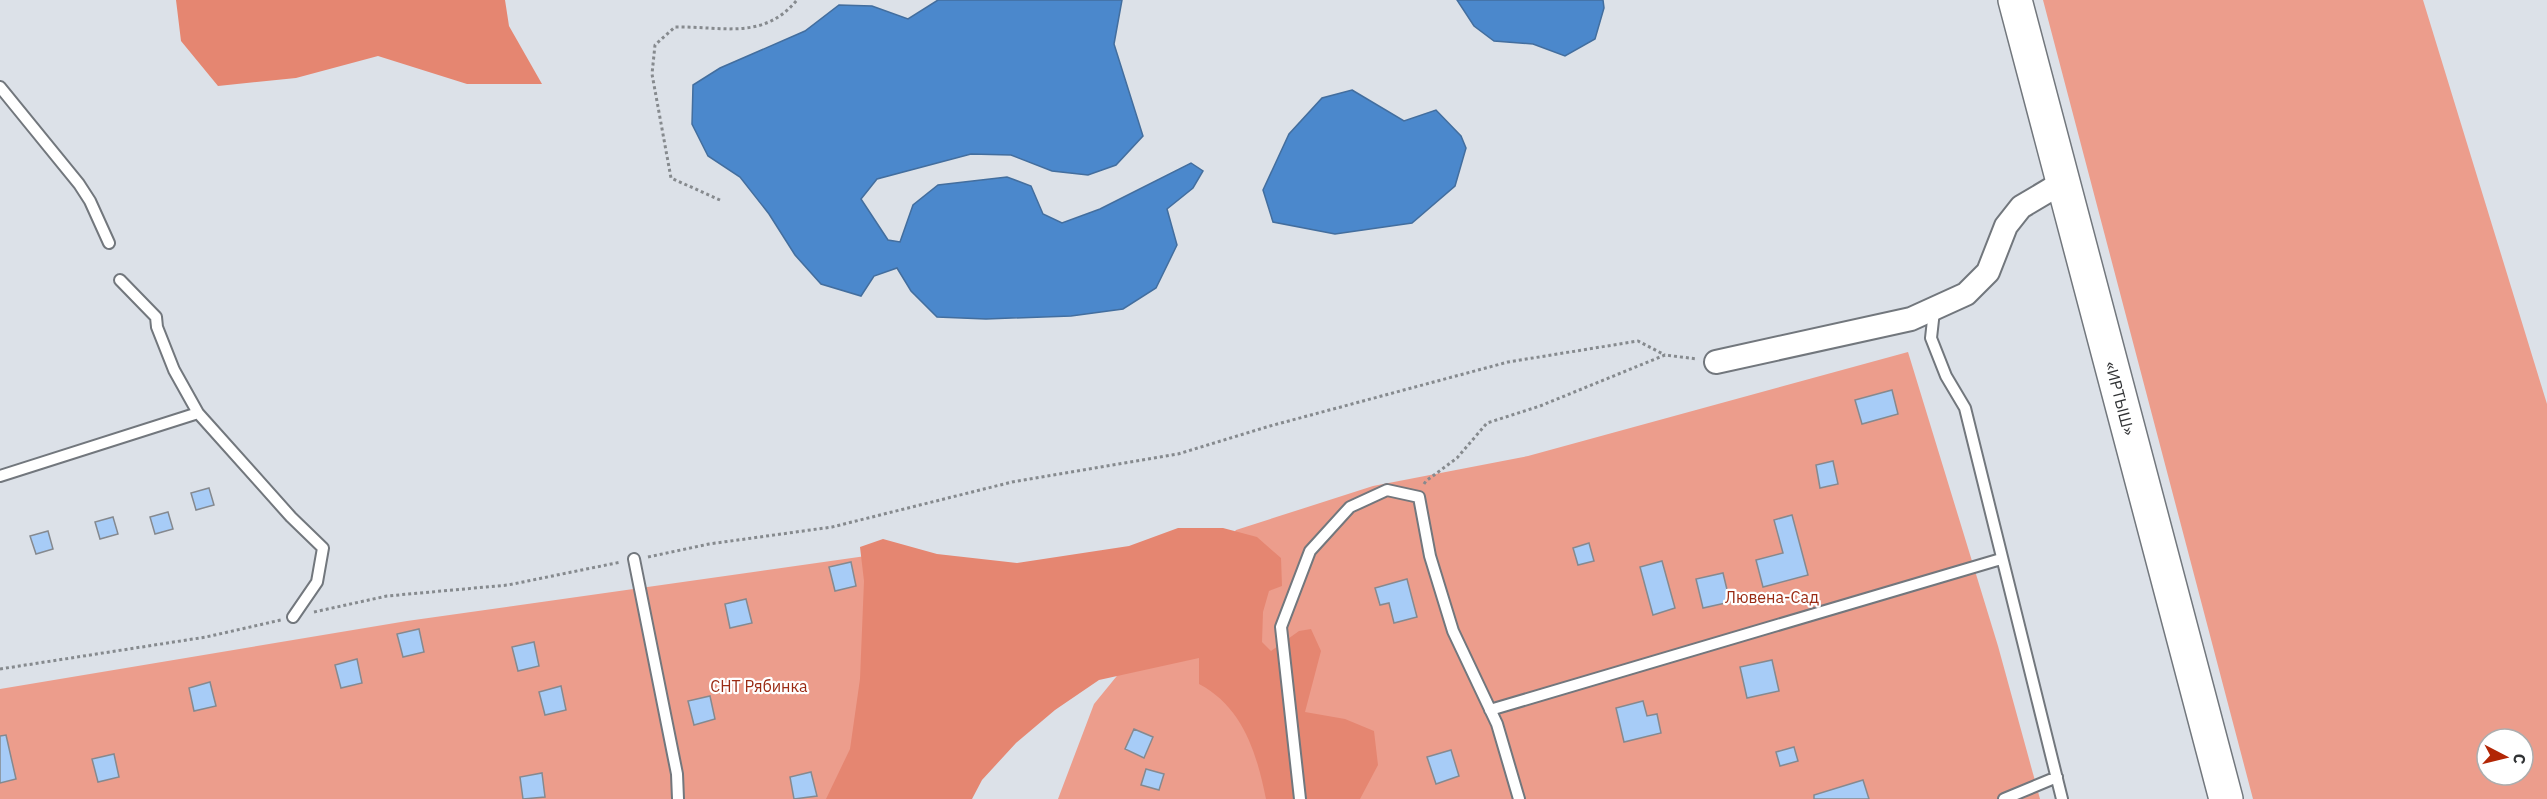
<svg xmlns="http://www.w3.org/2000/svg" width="2547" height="799" viewBox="0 0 2547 799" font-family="'IBM Plex Sans',sans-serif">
	<rect width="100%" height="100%" fill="#dce1e8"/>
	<path fill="#ec9d8c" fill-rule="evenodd" d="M 2043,0 L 2423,0 L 2547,404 L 2547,799 L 2253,799 ZM 2487,739 L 2523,739 L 2523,775 L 2487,775 Z
		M 1908,352 L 1998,646 L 2040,799 L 1058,799 L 1094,704 L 1236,530 L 1373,486 L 1528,456 Z
		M 887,553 L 869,730 L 835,799 L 0,799 L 0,689 L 407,621 Z"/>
	<path fill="#e58671" d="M 176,0 L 505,0 L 509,26 L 542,84 L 467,84 L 378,56 L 296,78 L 218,86 L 181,41 Z
		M 1178,528 L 1223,528 L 1257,537 L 1281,558 L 1282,586 L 1269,591 L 1263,612 L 1262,642 L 1271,651 L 1299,631 L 1311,629 L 1321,651 L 1305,712 L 1345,719 L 1374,731 L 1378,765 L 1360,799 L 1266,799 C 1257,754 1243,707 1199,684 L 1199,658 L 1099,680 L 1055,710 L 1016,743 L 982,780 L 972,799 L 826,799 L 850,749 L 860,679 L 864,581 L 860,547 L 883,539 L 937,554 L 1017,563 L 1129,546 Z"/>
	<path fill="#4b88cc" stroke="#436e9e" stroke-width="1.5" d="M 938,0 L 1122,0 L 1114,44 L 1143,136 L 1116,165 L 1088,175 L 1052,171 L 1011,155 L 971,154 L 877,179 L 861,199 L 888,240 L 900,242 L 913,205 L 938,185 L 1007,177 L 1031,186 L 1043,214 L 1062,223 L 1100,209 L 1191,163 L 1203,171 L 1193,188 L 1167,209 L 1177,245 L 1156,288 L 1123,309 L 1071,316 L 986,319 L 937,317 L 911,291 L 897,268 L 874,276 L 861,296 L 821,284 L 795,255 L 769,214 L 740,177 L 708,156 L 692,124 L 693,85 L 720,68 L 805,31 L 839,5 L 872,6 L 908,19 Z
		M 1457,0 L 1603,0 L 1604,8 L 1595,39 L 1565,56 L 1533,44 L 1494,41 L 1474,26 Z
		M 1352,90 L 1404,121 L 1436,110 L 1461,136 L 1466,148 L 1455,186 L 1412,223 L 1335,234 L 1273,222 L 1263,190 L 1289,134 L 1322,98 Z"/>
	<path fill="#a7ccf7" stroke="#85898f" stroke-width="1.5" d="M 1892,390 L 1898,414 L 1862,424 L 1855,400 Z
		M 1833,461 L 1838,484 L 1820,488 L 1816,465 Z
		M 209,488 L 214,505 L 196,510 L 191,493 Z
		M 168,512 L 173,529 L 155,534 L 150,517 Z
		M 1792,515 L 1808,575 L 1763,587 L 1756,560 L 1783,553 L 1774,520 Z
		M 113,517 L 118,534 L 100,539 L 95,522 Z
		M 48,531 L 53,549 L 36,554 L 30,536 Z
		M 1589,543 L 1594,561 L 1578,565 L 1573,548 Z
		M 1662,561 L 1675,608 L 1653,615 L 1640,567 Z
		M 851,562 L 856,586 L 835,591 L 829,567 Z
		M 1723,573 L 1730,602 L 1703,608 L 1696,579 Z
		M 1407,579 L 1417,617 L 1394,623 L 1389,603 L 1380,605 L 1375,588 Z
		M 746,599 L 752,623 L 730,628 L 725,604 Z
		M 419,629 L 424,652 L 403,657 L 397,634 Z
		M 534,642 L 539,666 L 518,671 L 512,647 Z
		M 357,659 L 362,683 L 341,688 L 335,665 Z
		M 1772,660 L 1779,691 L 1747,698 L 1740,667 Z
		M 210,682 L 216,706 L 194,711 L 189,688 Z
		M 561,686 L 566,710 L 545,715 L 539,692 Z
		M 710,696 L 715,719 L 694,725 L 688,701 Z
		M 1643,701 L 1647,716 L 1657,714 L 1661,733 L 1624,742 L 1616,708 Z
		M 1134,729 L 1153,737 L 1144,758 L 1125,749 Z
		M 6,735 L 16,779 L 0,783 L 0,736 Z
		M 1794,747 L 1798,761 L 1780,766 L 1776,752 Z
		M 1451,750 L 1459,776 L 1436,784 L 1427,757 Z
		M 114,754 L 119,777 L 98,782 L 92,759 Z
		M 1146,769 L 1164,774 L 1159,790 L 1141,785 Z
		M 811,772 L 817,796 L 794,799 L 790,777 Z
		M 542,773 L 545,797 L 523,799 L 520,777 Z
		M 1863,780 L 1869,799 L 1814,799 L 1814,795 Z"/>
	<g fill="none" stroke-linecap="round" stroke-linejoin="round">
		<g stroke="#72777d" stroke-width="14">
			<path id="service" d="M 0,87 L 79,184 L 90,201 L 109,243
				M 120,280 L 156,317 L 157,327 L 174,370 L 198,413
				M 1934,311 L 1931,338 L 1946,376 L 1965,408 L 2062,799
				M 0,476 L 198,413 L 291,517 L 323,548 L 317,582 L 293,617
				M 634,559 L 677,774 L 678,799
				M 1490,710 L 2001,559
				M 1300,799 L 1281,627 L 1310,551 L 1350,507 L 1387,490 L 1419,497 L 1430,556 L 1453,631 L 1497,724 L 1519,799
				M 2004,799 L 2057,777"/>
		</g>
		<g stroke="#72777d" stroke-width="26">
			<path id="minor" d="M 1716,362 L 1911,319 L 1966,294 L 1988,272 L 2006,226 L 2021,207 L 2063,182"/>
		</g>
		<g stroke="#72777d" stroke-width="36">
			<g id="trunk">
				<path id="s1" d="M 2015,0 L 2226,799"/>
			</g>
		</g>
		<path stroke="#868a8e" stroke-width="3" stroke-dasharray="3 3" stroke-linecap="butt" d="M 720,200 L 671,178 L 652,74 L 655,45 L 675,27 C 722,26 763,41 797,0
			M 1424,484 L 1426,481 L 1457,458 L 1487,423 L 1540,406 L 1665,355 L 1697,359
			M 648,557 L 709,544 L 832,527 L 1012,482 L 1178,454 L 1270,426 L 1508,362 L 1638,341 L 1665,355
			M 314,612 L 387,596 L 508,585 L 621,562
			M 0,669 L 206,637 L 281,620"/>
		<use href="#service" stroke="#fff" stroke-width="10"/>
		<use href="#minor" stroke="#fff" stroke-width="22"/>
		<use href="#trunk" stroke="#fff" stroke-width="33"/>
	</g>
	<g text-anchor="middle" stroke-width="4.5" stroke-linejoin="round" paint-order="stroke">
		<g font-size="16" fill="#303234" stroke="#fff">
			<text dy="6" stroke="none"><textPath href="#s1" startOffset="412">«ИРТЫШ»</textPath></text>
		</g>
		<g font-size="16" fill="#9a2b14" stroke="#fff">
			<text x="1772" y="603">Лювена-Сад</text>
			<text x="759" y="692">СНТ Рябинка</text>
		</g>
	</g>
	<g transform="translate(2505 757) rotate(97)"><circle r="28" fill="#ffffff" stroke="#acadae" stroke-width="1.5"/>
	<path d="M0-4.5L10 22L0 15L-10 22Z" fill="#b22605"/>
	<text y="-9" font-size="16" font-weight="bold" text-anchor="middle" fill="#303234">С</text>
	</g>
</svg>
